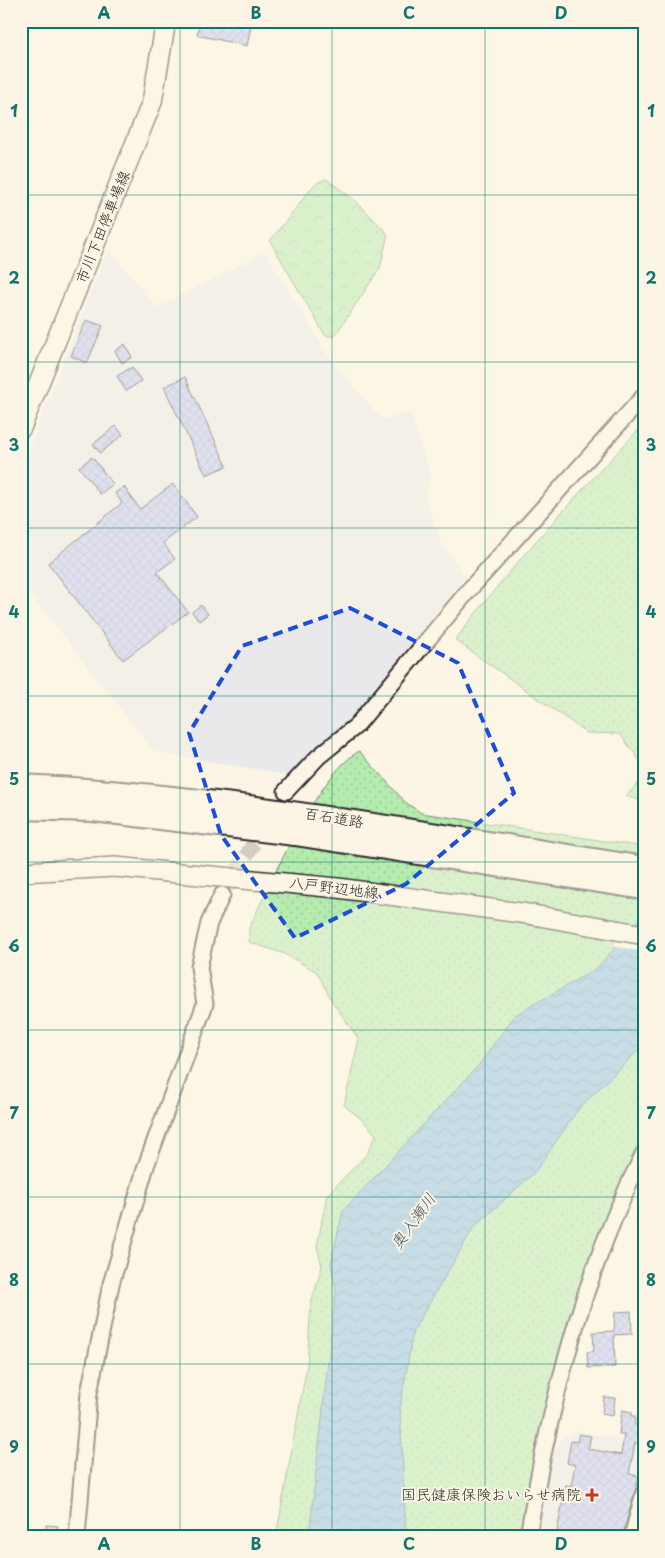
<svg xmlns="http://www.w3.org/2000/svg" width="665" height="1558" viewBox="0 0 665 1558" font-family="'Playpen Sans','Klee One',sans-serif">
	<defs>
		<pattern id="grass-dots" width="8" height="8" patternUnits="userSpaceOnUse" patternTransform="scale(1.25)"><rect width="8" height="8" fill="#b4ebae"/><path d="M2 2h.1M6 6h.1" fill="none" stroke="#9bca96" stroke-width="1.8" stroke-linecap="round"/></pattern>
		<pattern id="forest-crowns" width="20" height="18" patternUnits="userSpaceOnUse" patternTransform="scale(1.25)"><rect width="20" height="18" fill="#b4ebae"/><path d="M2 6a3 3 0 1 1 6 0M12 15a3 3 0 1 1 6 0" fill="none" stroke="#9bca96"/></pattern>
		<pattern id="water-waves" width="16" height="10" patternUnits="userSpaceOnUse" patternTransform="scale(1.25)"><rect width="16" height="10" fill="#87c0e6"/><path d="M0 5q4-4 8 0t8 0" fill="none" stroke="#6f9cbb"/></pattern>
		<pattern id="building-cross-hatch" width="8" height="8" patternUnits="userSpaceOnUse" patternTransform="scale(1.25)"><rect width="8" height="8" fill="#bec8fa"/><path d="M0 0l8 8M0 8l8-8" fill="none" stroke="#a3acd6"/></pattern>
	</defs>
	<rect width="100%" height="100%" fill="#fcf5e5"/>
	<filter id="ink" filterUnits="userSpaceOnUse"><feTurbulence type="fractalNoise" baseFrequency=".02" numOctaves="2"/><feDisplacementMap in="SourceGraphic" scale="10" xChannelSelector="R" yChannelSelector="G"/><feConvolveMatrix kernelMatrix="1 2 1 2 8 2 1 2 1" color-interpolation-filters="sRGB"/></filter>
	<g filter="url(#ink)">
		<path fill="#e9e8eb" d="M 108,249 L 157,308 L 265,252 L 327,354 L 382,420 L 411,413 L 430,475 L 425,498 L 441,543 L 465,577 L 348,722 L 288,775 L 155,752 L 21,582 L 21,470 Z
			M 576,1431 L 626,1441 L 644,1448 L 644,1513 L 638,1537 L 533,1537 L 546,1464 L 563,1438 Z"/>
		<path fill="url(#grass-dots)" stroke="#708b6c" d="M 644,424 L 644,766 L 620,734 L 587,733 L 455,640 C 513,563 578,494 644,424 Z
			M 359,751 L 405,802 L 421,813 L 644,847 L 644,915 L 596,969 L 515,1015 L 478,1066 L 343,1211 L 331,1263 L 336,1290 L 309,1537 L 276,1537 L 307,1365 L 311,1304 L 322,1266 L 317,1246 L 327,1195 L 367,1154 L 376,1135 L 366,1123 L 344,1105 L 359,1039 L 333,1003 L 317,972 L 285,954 L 249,942 L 249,928 C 272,881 316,777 359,751 Z
			M 644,777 L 644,802 L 626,796 Z
			M 644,1045 L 644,1138 L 613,1198 L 583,1277 L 558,1359 L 521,1537 L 406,1537 L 400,1408 L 413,1331 L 474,1227 L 535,1172 L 579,1108 Z"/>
		<path fill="url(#forest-crowns)" stroke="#708b6c" d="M 326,179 L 356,201 L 388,234 L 380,268 L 334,337 L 325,335 L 270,241 L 315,184 Z"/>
		<path fill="url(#water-waves)" stroke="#62849b" d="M 644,915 L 644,1045 L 579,1108 L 535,1172 L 474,1227 L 413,1331 L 400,1408 L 406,1537 L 309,1537 L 336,1290 L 331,1263 L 343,1211 L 478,1066 L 515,1015 L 596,969 Z"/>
		<path fill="#fcf5e5" d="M 633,924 L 644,926 L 644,952 L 612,946 Z"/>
		<path fill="url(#building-cross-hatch)" stroke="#2b2b2b" d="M 200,21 L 252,21 L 247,46 L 197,35 Z
			M 86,320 L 103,326 L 87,363 L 71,356 Z
			M 125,344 L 132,357 L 122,363 L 115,351 Z
			M 132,367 L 141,381 L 126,391 L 117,376 Z
			M 185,377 L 227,466 L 206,475 L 164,387 Z
			M 116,426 L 123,435 L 100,453 L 93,444 Z
			M 92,457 L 113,484 L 100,494 L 79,467 Z
			M 173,484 L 197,517 L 163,543 L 175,559 L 157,572 L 188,612 L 123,660 L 48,563 L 122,503 L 115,493 L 124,487 L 140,509 Z
			M 201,605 L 208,614 L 199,621 L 192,612 Z
			M 631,1311 L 632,1334 L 614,1335 L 615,1367 L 588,1368 L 587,1352 L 594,1351 L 593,1332 L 614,1331 L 615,1312 Z
			M 604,1397 L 615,1398 L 613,1416 L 602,1414 Z
			M 622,1410 L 632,1412 L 631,1416 L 635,1416 L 635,1425 L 644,1427 L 644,1445 L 635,1443 L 629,1474 L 639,1476 L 623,1534 L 617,1533 L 617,1536 L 593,1532 L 592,1537 L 556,1537 L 566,1485 L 571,1486 L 575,1465 L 567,1463 L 571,1441 L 577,1442 L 579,1434 L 591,1436 L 588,1449 L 621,1455 L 624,1434 L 619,1434 Z
			M 46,1525 L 58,1526 L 57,1537 L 46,1537 Z"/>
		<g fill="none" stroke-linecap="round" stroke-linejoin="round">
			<path stroke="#d2cdc0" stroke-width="15" stroke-dasharray="15 8" stroke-linecap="butt" d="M 222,895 L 286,791"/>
			<g stroke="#2b2b2b" stroke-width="19">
				<path id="minor" d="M 286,791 L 318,757 L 356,726 L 468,591 L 644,396
					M 77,1537 L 89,1393 L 111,1284 L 146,1166 L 205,1004 L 199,967 L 209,923 L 222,895
					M 528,1537 C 549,1405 583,1273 644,1153
					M 632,1537 L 644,1493"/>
			</g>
			<g stroke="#2b2b2b" stroke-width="22">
				<path id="major" d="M 21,428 L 152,102 L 166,21
					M 21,872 L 115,867 L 338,888 L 528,914 L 644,935"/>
			</g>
			<g stroke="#2b2b2b" stroke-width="26">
				<path id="highway" d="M 21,786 C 231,796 437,836 644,868
					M 21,808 L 93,810 L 295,834 L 644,888"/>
			</g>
			<use href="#minor" stroke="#fcf5e5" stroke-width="15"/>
			<use href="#major" stroke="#fcf5e5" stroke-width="19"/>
			<use href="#highway" stroke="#fcf5e5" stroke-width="22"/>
		</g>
	</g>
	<path d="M0 0H665V1558H0ZM 350,608 L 458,663 L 514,793 L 406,884 L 295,938 L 221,835 L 189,733 L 242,646 Z" fill="#fcf5e5" fill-opacity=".55" fill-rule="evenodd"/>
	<path fill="none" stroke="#1d4ed8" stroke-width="4" stroke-dasharray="10 6" stroke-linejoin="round" d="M 350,608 L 458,663 L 514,793 L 406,884 L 295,938 L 221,835 L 189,733 L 242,646 Z"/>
	<path fill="none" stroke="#0f766e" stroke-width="1" stroke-opacity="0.55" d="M 180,21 L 180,1537M 332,21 L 332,1537M 485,21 L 485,1537M 21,195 L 644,195M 21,362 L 644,362M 21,528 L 644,528M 21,696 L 644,696M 21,862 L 644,862M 21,1030 L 644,1030M 21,1197 L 644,1197M 21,1364 L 644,1364"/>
	<path fill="#c8321e" stroke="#fcf5e5" stroke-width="2" d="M589.5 1487.5h5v5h5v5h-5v5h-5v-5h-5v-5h5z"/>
	<g text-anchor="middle" stroke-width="4" stroke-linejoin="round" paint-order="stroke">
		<g font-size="15" fill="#2b2b2b" stroke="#fcf5e5">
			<text transform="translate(103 227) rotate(-68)" y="5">市川下田停車場線</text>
			<text transform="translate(334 818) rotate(9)" y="5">百石道路</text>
			<text transform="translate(334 888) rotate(7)" y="5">八戸野辺地線</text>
		</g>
		<g font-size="15" fill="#2b2b2b" stroke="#fcf5e5" text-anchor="end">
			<text x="581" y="1500">国民健康保険おいらせ病院</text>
		</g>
		<g font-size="16" font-style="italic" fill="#475863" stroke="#fcf5e5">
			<text transform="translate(413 1221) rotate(-54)" y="6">奥入瀬川</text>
		</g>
	</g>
	<rect width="665" height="1558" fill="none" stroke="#fcf5e5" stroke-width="55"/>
	<rect x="28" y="28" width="610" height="1502" fill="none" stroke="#0f766e" stroke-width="2"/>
	<g font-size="16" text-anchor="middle" font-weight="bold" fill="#0f766e">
		<text x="104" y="19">A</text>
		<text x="256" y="19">B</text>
		<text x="409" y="19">C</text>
		<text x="561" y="19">D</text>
		<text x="14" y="117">1</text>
		<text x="651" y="117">1</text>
		<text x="14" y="284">2</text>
		<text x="651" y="284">2</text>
		<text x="14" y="451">3</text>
		<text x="651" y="451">3</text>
		<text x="14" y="618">4</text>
		<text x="651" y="618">4</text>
		<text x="14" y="785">5</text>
		<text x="651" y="785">5</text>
		<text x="14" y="952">6</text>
		<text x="651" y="952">6</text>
		<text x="14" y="1119">7</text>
		<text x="651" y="1119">7</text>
		<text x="14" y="1286">8</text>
		<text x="651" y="1286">8</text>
		<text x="14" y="1453">9</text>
		<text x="651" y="1453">9</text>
		<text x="104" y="1550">A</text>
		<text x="256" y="1550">B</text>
		<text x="409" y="1550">C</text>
		<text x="561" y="1550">D</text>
	</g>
</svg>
